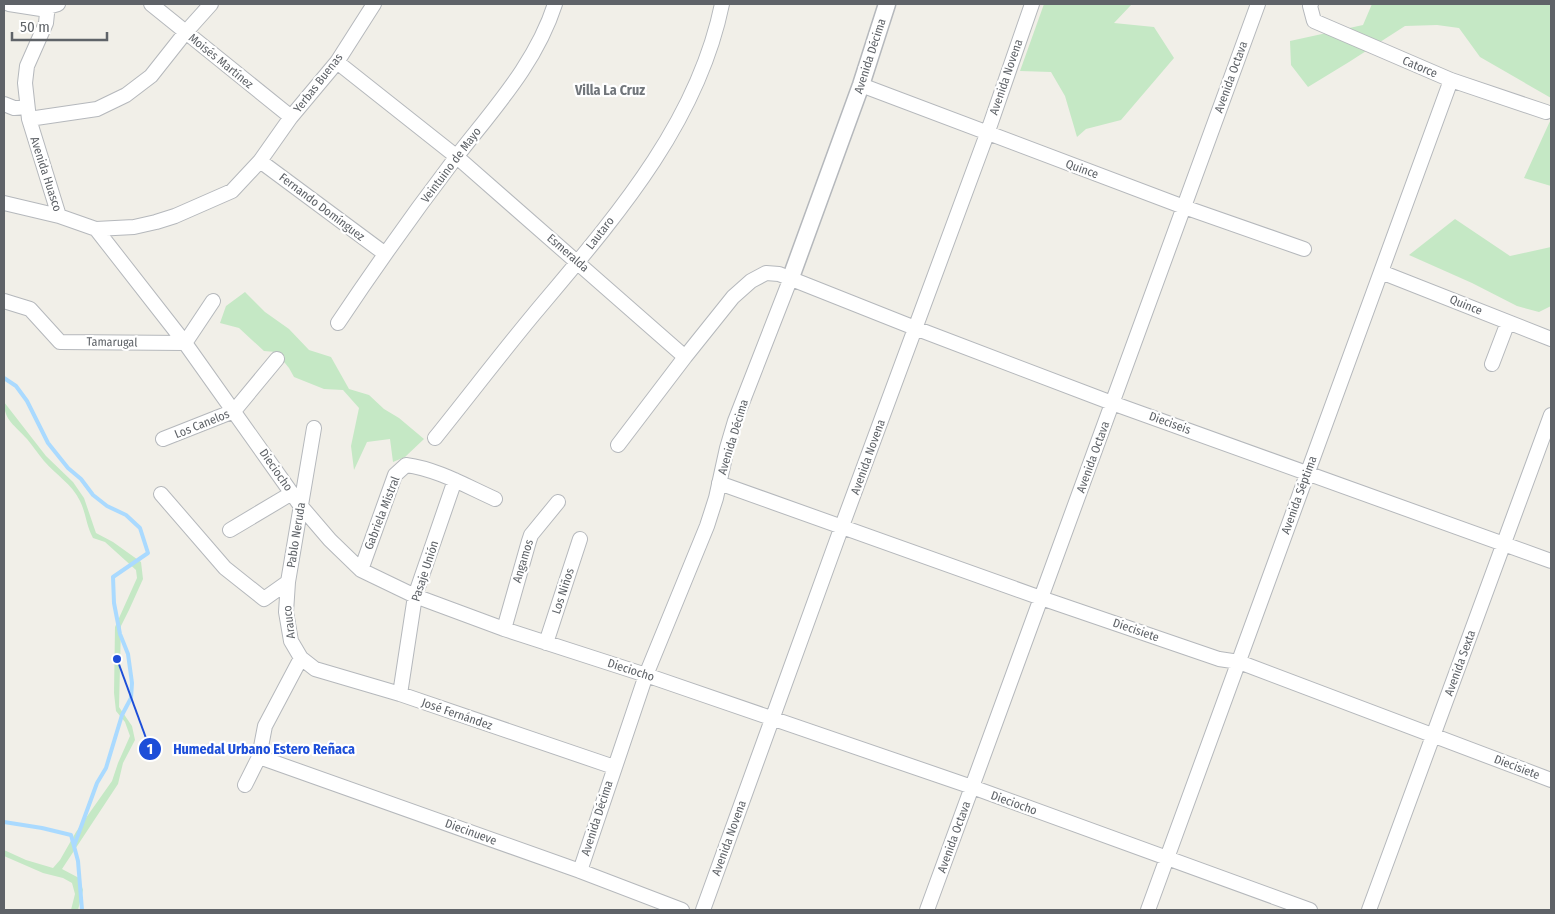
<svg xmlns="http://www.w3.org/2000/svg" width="1555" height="914" viewBox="0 0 1555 914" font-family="'Fira Sans Condensed',sans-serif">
	<rect width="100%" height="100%" fill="#f1efe8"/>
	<path fill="#c5e8c5" d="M 1044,4 L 1132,4 L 1114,23 L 1154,27 L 1174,58 L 1121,120 L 1086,129 L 1077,137 L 1065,96 L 1051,72 L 1020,71 Z
		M 1372,4 L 1551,4 L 1551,98 L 1480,57 L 1459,28 L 1437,25 L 1405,26 L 1349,62 L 1308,87 L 1291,65 L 1290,41 L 1363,25 Z
		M 1551,119 L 1551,186 L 1524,178 Z
		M 1455,219 L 1510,256 L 1551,247 L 1551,306 L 1539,312 L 1517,306 L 1472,283 L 1409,255 Z
		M 245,292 L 265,312 L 289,329 L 309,350 L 331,357 L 349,389 L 369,395 L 384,409 L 399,418 L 424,439 L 405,457 L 393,462 L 390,439 L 367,442 L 354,470 L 351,446 L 359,408 L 343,390 L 324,389 L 294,377 L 289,368 L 276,352 L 264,351 L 239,328 L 220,323 L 226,306 Z
		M 4,402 L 46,456 L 73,482 L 84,498 L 96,533 L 113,542 L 141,562 L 143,579 L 129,610 L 121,626 L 119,707 L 132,726 L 135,740 L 123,763 L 118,784 L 62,869 L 79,878 L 83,890 L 78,910 L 71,910 L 75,894 L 72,883 L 63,878 L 43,873 L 4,856 L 4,850 L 26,860 L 53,868 L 60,860 L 76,832 L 112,781 L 118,763 L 130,736 L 125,722 L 116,711 L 114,693 L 115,627 L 137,578 L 136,570 L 105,542 L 93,538 C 86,525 86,513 80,501 C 72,484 56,475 44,461 C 38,454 33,446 27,439 C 16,426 4,421 4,402 Z"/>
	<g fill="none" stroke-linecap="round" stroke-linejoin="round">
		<path stroke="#aadaff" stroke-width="4" d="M 4,378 L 16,386 L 27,401 L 48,443 L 68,468 L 81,479 L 93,495 L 107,506 L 126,515 L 140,528 L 148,553 L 113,577 L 114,603 L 120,634 L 128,654 L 132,683 L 131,698 L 122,715 L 106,768 L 97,783 L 74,846
			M 4,822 L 42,828 L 71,835 L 78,861 L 82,910"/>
		<g stroke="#b5b8bc" stroke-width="16">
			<path id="minor" d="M 9,4 L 41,9 L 58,4
				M 48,4 L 46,23 L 27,66 L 25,83 L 29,119 L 59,216 L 96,229 L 134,227 L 156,222 L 175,216 L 232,191 L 260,161 L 291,117 L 337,62 L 374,4
				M 151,4 L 291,117
				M 1311,4 L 1310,6 L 1314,21 L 1451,80 L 1546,112
				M 337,62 L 457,157 L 685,357
				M 861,85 L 1184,207 L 1304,249
				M 4,104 L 14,108 L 27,107
				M 29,119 L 97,109 L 126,95 L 151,76 L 185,33 L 211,4
				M 260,161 L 384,253
				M 4,203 L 59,216
				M 96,229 L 185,343 L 300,505 L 330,540 L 361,570 L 415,596 L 504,629 L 646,675 L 972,787 L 1310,910
				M 1381,272 L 1551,339
				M 4,301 L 30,309 L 60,342 L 185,343 L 213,301
				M 338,323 C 376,266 416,210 457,156 C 495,107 536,63 555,4
				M 1492,364 L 1508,322
				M 314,428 L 288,582 L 286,612 L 291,641 L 301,658 L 315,669 L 400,694 L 614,767
				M 435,438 C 468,397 500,355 534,314 C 612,221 697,126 722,4
				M 163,439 L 234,411 L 277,359
				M 618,445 L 685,357 L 733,297 L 751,281 L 766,273 L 779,274 L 915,328 L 1112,403 L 1551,561
				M 719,483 L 1041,598 L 1219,659 L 1239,662 L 1551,780
				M 161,494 L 225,568 L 264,599 L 288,582
				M 230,530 L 292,493
				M 361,570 L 395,475 L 406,465 C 437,469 466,486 495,499
				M 504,629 L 529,541 L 531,535 L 558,502
				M 546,643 L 580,539
				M 400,694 L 415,596 L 455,480
				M 259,757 L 580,871 L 682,910
				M 245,785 L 259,757 L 265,726 L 301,658
				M 580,871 L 646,675 L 707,526 L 716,498 L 727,448 L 735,421 L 790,280
				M 703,910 L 842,526 L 987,134 L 1032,4
				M 927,910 L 1258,4
				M 1148,910 L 1451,80
				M 1369,910 L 1551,415"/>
		</g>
		<g stroke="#b5b8bc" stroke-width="19">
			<path id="tertiary" d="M 790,280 L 861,85 L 887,4"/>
		</g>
		<use href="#minor" stroke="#fff" stroke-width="14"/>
		<use href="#tertiary" stroke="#fff" stroke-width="16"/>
	</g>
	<g text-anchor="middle" stroke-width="4.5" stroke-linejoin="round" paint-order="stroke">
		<g font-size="12" fill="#5f6368" stroke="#fff">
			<text transform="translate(870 56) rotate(-72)" y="4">Avenida Décima</text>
			<text transform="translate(221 61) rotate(39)" y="4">Moisés Martínez</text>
			<text transform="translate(1420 67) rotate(23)" y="4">Catorce</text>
			<text transform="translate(1006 77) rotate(-71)" y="4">Avenida Novena</text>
			<text transform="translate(1231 77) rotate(-70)" y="4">Avenida Octava</text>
			<text transform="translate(318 83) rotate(-52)" y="4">Yerbas Buenas</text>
			<text transform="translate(451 165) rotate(-53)" y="4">Veintuino de Mayo</text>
			<text transform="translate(1082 169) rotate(20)" y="4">Quince</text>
			<text transform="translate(46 174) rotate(72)" y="4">Avenida Huasco</text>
			<text transform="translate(322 207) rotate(37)" y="4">Fernando Domínguez</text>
			<text transform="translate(600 233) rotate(-52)" y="4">Lautaro</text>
			<text transform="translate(568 253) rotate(41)" y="4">Esmeralda</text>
			<text transform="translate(1466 305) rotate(22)" y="4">Quince</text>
			<text transform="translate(112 342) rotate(1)" y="4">Tamarugal</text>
			<text transform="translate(1170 423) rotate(20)" y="4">Dieciseis</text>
			<text transform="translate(202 424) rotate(-22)" y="4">Los Canelos</text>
			<text transform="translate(733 437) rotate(-73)" y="4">Avenida Décima</text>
			<text transform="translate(868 457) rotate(-70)" y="4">Avenida Novena</text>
			<text transform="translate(1093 457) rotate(-70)" y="4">Avenida Octava</text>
			<text transform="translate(276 470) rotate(55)" y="4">Dieciocho</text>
			<text transform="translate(1299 495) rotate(-70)" y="4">Avenida Séptima</text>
			<text transform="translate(382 513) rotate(-69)" y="4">Gabriela Mistral</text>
			<text transform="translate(296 535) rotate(-81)" y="4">Pablo Neruda</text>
			<text transform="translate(523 561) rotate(-73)" y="4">Angamos</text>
			<text transform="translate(425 571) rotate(-72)" y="4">Pasaje Unión</text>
			<text transform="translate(563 591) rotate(-72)" y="4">Los Niños</text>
			<text transform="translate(289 622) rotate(-97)" y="4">Arauco</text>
			<text transform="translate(1136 630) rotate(19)" y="4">Diecisiete</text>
			<text transform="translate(1460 663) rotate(-70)" y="4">Avenida Sexta</text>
			<text transform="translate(631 670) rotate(18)" y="4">Dieciocho</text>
			<text transform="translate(457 714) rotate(19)" y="4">José Fernández</text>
			<text transform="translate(1517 767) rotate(21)" y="4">Diecisiete</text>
			<text transform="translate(1014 803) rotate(20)" y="4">Dieciocho</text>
			<text transform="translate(597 818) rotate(-72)" y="4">Avenida Décima</text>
			<text transform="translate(471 832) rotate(20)" y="4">Diecinueve</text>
			<text transform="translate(954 837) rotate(-70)" y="4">Avenida Octava</text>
			<text transform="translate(729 838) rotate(-70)" y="4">Avenida Novena</text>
		</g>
		<g font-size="14" font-weight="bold" fill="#70757a" stroke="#fff">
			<text x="610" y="95">Villa La Cruz</text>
		</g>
	</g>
	<path fill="none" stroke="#1d4ed8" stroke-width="2" d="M117 659L150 749"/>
	<g fill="#1d4ed8" stroke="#fff" stroke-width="2">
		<circle cx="117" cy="659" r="5"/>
		<circle cx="150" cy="749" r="12"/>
	</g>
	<g font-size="15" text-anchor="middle" font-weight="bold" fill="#fff">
		<text x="150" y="754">1</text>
	</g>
	<g font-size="14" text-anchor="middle" font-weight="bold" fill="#1d4ed8" stroke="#fff" stroke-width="4.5" stroke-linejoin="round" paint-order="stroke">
		<text x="264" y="754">Humedal Urbano Estero Reñaca</text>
	</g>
	<rect width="1555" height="914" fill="none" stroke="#5f6368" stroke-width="10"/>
	<path d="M12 32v8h95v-8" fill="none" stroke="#5f6368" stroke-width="2.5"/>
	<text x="20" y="32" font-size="15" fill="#5f6368" stroke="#ffffff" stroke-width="4" paint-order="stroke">50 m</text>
</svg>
